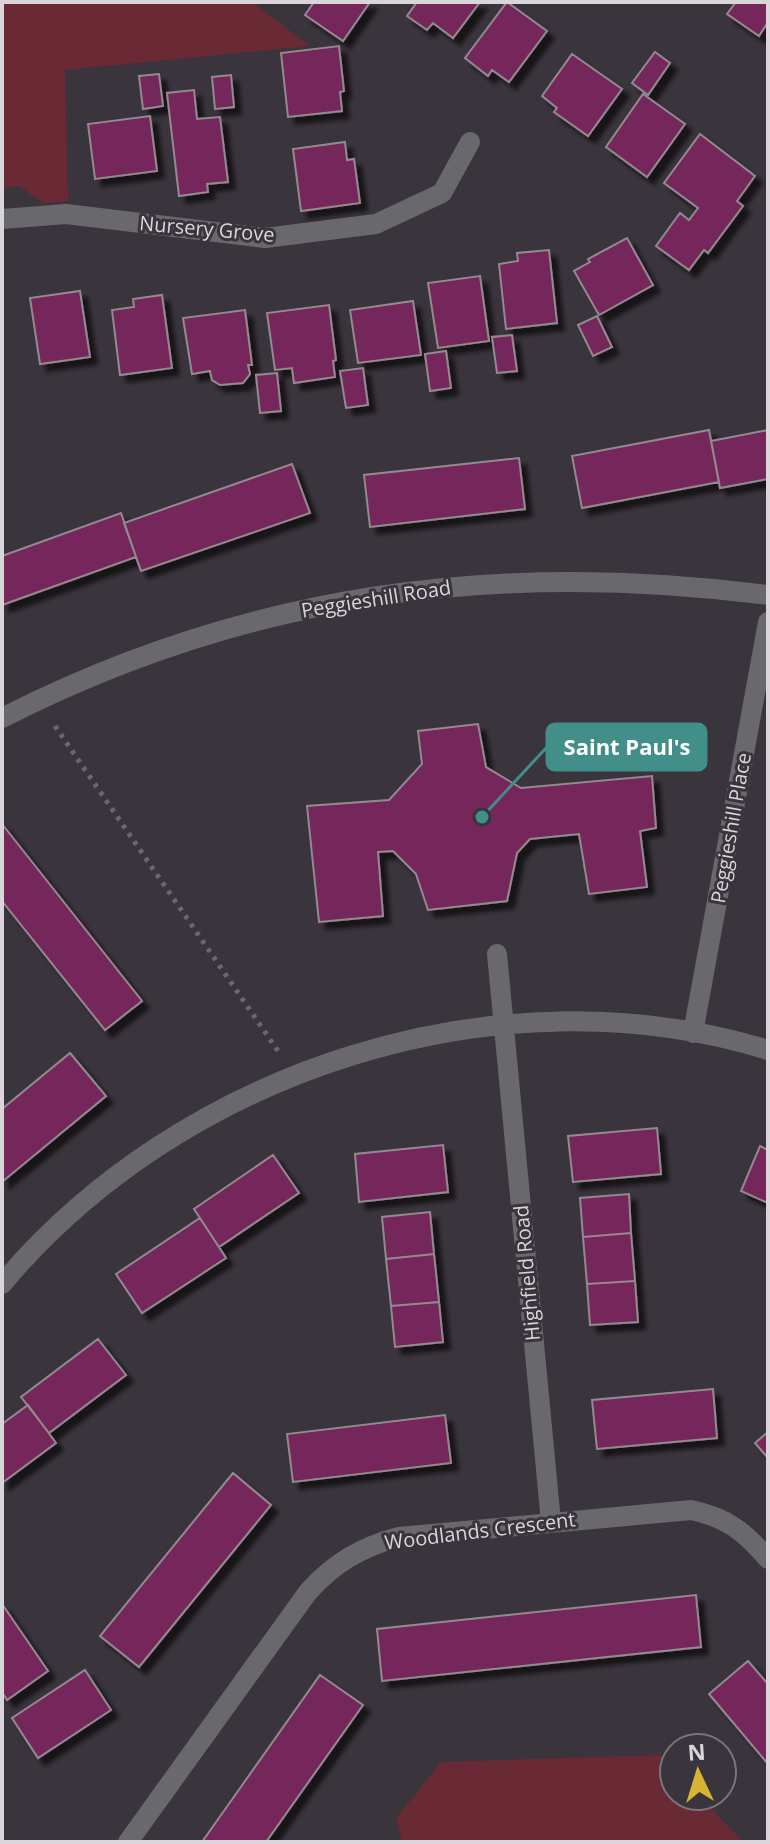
<svg xmlns="http://www.w3.org/2000/svg" width="770" height="1844" viewBox="0 0 770 1844" font-family="'Open Sans',sans-serif">
	<defs>
		<filter id="shadow"><feDropShadow dx="7" dy="7" stdDeviation="2" flood-color="#0009"/></filter>
	</defs>
	<rect width="100%" height="100%" fill="#3a343c"/>
	<path fill="#692a36" d="M 2,2 L 252,2 L 310,46 L 65,70 L 68,201 L 44,203 L 19,186 L 2,188 Z
		M 661,1755 L 674,1769 L 674,1796 L 700,1796 L 743,1842 L 402,1842 L 396,1818 L 441,1762 Z"/>
	<path fill="#74265a" stroke="#94898f" stroke-width="2" filter="url(#shadow)" d="M 314,2 L 370,2 L 343,41 L 305,15 Z
		M 417,2 L 480,2 L 453,38 L 433,23 L 427,30 L 407,16 Z
		M 507,2 L 547,31 L 509,82 L 492,70 L 488,76 L 465,58 Z
		M 736,2 L 768,2 L 768,22 L 759,36 L 727,14 Z
		M 339,46 L 344,91 L 340,92 L 342,111 L 288,117 L 281,53 Z
		M 655,52 L 670,63 L 648,95 L 632,83 Z
		M 572,54 L 622,89 L 588,136 L 554,112 L 557,108 L 542,96 Z
		M 159,74 L 163,106 L 143,109 L 139,76 Z
		M 231,75 L 234,107 L 215,109 L 212,77 Z
		M 194,90 L 197,119 L 220,117 L 228,182 L 207,184 L 208,192 L 179,196 L 167,93 Z
		M 643,94 L 685,124 L 647,177 L 606,147 Z
		M 150,116 L 157,171 L 95,179 L 88,124 Z
		M 700,134 L 755,176 L 737,201 L 743,206 L 708,253 L 704,250 L 689,270 L 656,246 L 680,213 L 689,220 L 698,208 L 664,183 Z
		M 345,142 L 347,160 L 354,159 L 360,203 L 301,211 L 293,149 Z
		M 627,238 L 653,285 L 599,315 L 574,271 L 590,262 L 588,259 Z
		M 549,250 L 557,323 L 506,329 L 499,264 L 518,261 L 517,253 Z
		M 480,276 L 489,341 L 438,348 L 428,283 Z
		M 80,291 L 90,357 L 40,364 L 30,298 Z
		M 162,295 L 172,368 L 120,375 L 112,310 L 134,307 L 133,299 Z
		M 413,301 L 421,355 L 358,363 L 350,310 Z
		M 329,305 L 336,360 L 333,361 L 335,377 L 294,383 L 292,368 L 275,370 L 267,313 Z
		M 245,310 L 252,365 L 248,365 L 250,374 L 243,383 L 220,385 L 212,380 L 210,371 L 192,374 L 183,318 Z
		M 597,316 L 612,347 L 593,356 L 578,325 Z
		M 512,335 L 517,371 L 497,373 L 492,337 Z
		M 446,351 L 451,388 L 430,391 L 425,354 Z
		M 363,368 L 368,405 L 346,408 L 340,371 Z
		M 277,373 L 281,411 L 260,413 L 256,375 Z
		M 709,430 L 719,482 L 582,508 L 572,456 Z
		M 768,430 L 768,479 L 720,488 L 711,441 Z
		M 519,458 L 525,509 L 370,527 L 364,475 Z
		M 292,464 L 310,513 L 141,571 L 124,523 Z
		M 121,513 L 136,557 L 2,605 L 2,556 Z
		M 478,724 L 486,767 L 521,788 L 652,776 L 656,828 L 640,831 L 647,887 L 589,894 L 579,834 L 530,839 L 517,853 L 507,901 L 428,910 L 416,874 L 393,851 L 378,852 L 383,916 L 319,922 L 307,806 L 389,800 L 422,764 L 418,731 Z
		M 2,824 L 142,1001 L 105,1030 L 2,901 Z
		M 70,1053 L 106,1096 L 2,1182 L 2,1109 Z
		M 657,1128 L 661,1174 L 573,1182 L 568,1136 Z
		M 443,1145 L 448,1192 L 359,1202 L 355,1154 Z
		M 760,1146 L 768,1150 L 768,1203 L 741,1191 Z
		M 273,1155 L 299,1193 L 219,1247 L 194,1209 Z
		M 629,1194 L 631,1233 L 583,1237 L 580,1198 Z
		M 430,1212 L 434,1254 L 386,1259 L 382,1217 Z
		M 200,1218 L 226,1258 L 142,1313 L 116,1274 Z
		M 631,1233 L 635,1281 L 587,1284 L 583,1237 Z
		M 434,1254 L 439,1302 L 391,1306 L 386,1259 Z
		M 635,1281 L 638,1322 L 590,1325 L 587,1284 Z
		M 439,1302 L 443,1342 L 395,1347 L 391,1306 Z
		M 98,1339 L 126,1375 L 49,1433 L 21,1397 Z
		M 713,1389 L 717,1438 L 597,1449 L 592,1400 Z
		M 28,1405 L 56,1443 L 2,1483 L 2,1424 Z
		M 445,1415 L 451,1463 L 293,1482 L 287,1434 Z
		M 768,1432 L 768,1458 L 755,1443 Z
		M 233,1473 L 271,1505 L 139,1667 L 100,1636 Z
		M 696,1595 L 701,1647 L 382,1681 L 377,1629 Z
		M 2,1604 L 48,1671 L 7,1700 L 2,1692 Z
		M 748,1661 L 768,1684 L 768,1764 L 709,1694 Z
		M 85,1670 L 111,1710 L 38,1758 L 12,1718 Z
		M 320,1675 L 363,1705 L 266,1842 L 202,1842 Z"/>
	<g fill="none" stroke-linecap="round" stroke-linejoin="round">
		<path stroke="#6c676e" stroke-width="5" stroke-dasharray="4 6" stroke-linecap="butt" d="M 55,726 L 278,1051"/>
		<path stroke="#69686d" stroke-width="20" d="M 2,219 L 66,214 L 265,238 L 376,224 L 442,193 L 470,142
			M 2,718 C 247,593 498,560 768,595
			M 497,954 L 551,1522
			M 693,1033 L 768,622
			M 2,1284 C 182,1070 498,967 768,1050
			M 128,1842 L 308,1592 C 334,1563 361,1547 399,1537 L 691,1510 C 726,1517 745,1532 768,1559"/>
	</g>
	<g text-anchor="middle" stroke-width="6" stroke-linejoin="round" paint-order="stroke">
		<g font-size="20" fill="#d9d5da" stroke="#3a343c">
			<text transform="translate(207 229) rotate(5)" y="7">Nursery Grove</text>
			<text transform="translate(376 599) rotate(-9)" y="7">Peggieshill Road</text>
			<text transform="translate(731 828) rotate(-80)" y="7">Peggieshill Place</text>
			<text transform="translate(527 1273) rotate(-95)" y="7">Highfield Road</text>
			<text transform="translate(480 1531) rotate(-7)" y="7">Woodlands Crescent</text>
		</g>
	</g>
	<path fill="none" stroke="#428e89" stroke-width="3" d="M482 817L547 747"/>
	<circle fill="#428e89" stroke="#3a343c" stroke-width="3" cx="482" cy="817" r="8"/>
	<rect fill="#428e89" stroke="#428e89" stroke-width="3" x="547" y="724" width="159" height="46" rx="8"/>
	<g font-size="22" text-anchor="middle" font-weight="bold" fill="#fff">
		<text x="627" y="755">Saint Paul's</text>
	</g>
	<rect width="770" height="1844" fill="none" stroke="#d9d5da" stroke-width="8"/>
	<g transform="translate(698 1772) rotate(356)"><circle r="38" fill="#3a343c" stroke="#7a747b" stroke-width="2"/>
	<path d="M0-6L14 30L0 20L-14 30Z" fill="#d6b534"/>
	<text y="-12" font-size="22" font-weight="bold" text-anchor="middle" fill="#d9d5da">N</text>
	</g>
</svg>
